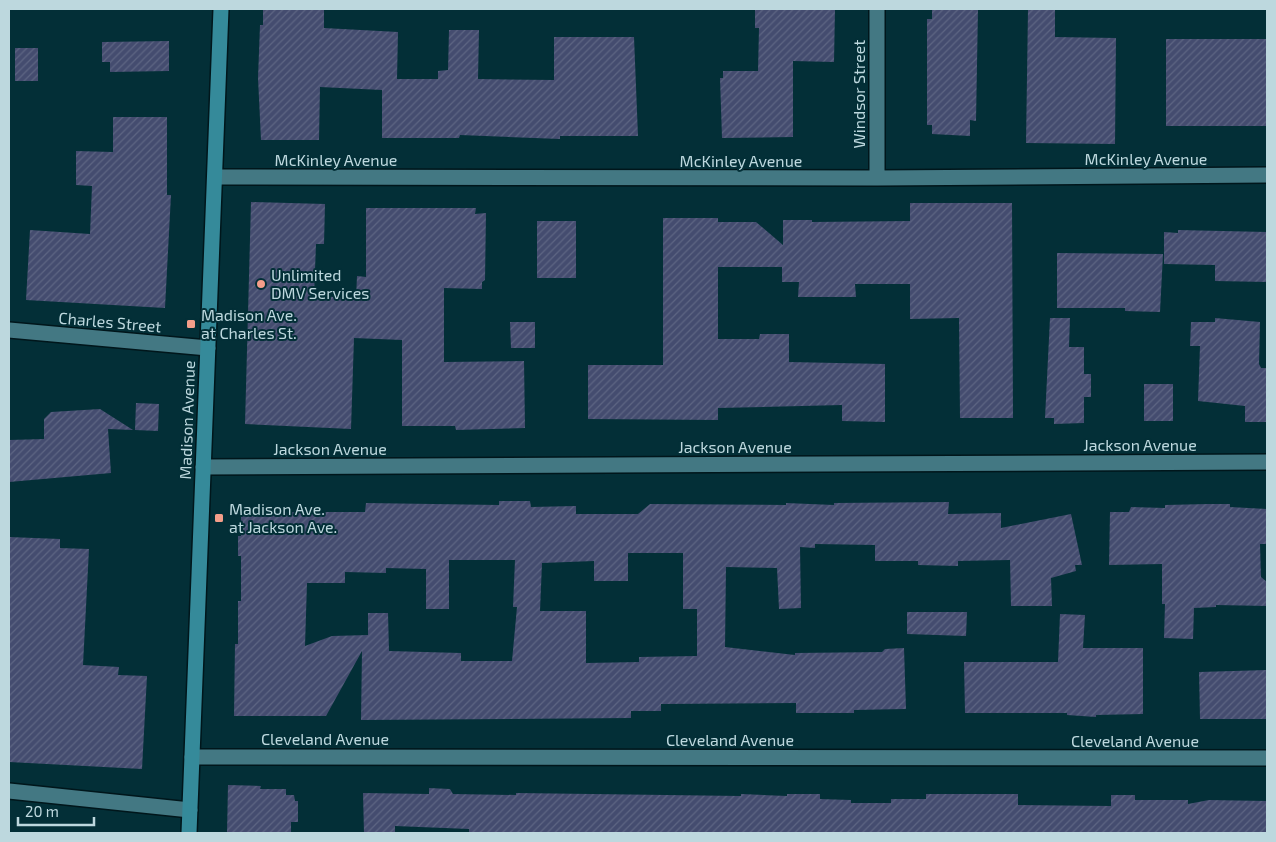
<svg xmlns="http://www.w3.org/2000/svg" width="1276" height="842" viewBox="0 0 1276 842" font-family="'Exo 2',sans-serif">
	<defs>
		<pattern id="building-hatch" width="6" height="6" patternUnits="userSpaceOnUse" patternTransform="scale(1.25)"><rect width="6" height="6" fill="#444c6f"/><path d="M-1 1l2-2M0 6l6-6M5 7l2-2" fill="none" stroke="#5d6583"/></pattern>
	</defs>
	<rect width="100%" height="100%" fill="#032f37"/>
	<path fill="url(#building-hatch)" fill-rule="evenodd" d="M 263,9 L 324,9 L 324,28 L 398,32 L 397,79 L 438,79 L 438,71 L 448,70 L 449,30 L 479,30 L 478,79 L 554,80 L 554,37 L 634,37 L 638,136 L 560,136 L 560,139 L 460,135 L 459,138 L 382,138 L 382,90 L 320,87 L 319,140 L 261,140 L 258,78 L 260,25 L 263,25 Z
		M 755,9 L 835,9 L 834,62 L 793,61 L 793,137 L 722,138 L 720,78 L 723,78 L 723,71 L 758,71 L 759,28 L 755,28 Z
		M 932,9 L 978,9 L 976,121 L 970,120 L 970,136 L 932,134 L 932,125 L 927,125 L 927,19 L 932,19 Z
		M 1028,9 L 1055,9 L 1055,37 L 1116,38 L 1115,144 L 1026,143 Z
		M 1166,39 L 1267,39 L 1267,126 L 1166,126 Z
		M 169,41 L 169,71 L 110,72 L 110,62 L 102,62 L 102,42 Z
		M 15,48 L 38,48 L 38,81 L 15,81 Z
		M 113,117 L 167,117 L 167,195 L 171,195 L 165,308 L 26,300 L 30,230 L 90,234 L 92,186 L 76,185 L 76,151 L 113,152 Z
		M 251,202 L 325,204 L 324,244 L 316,244 L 314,296 L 356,298 L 357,276 L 366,277 L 366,208 L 476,208 L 475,214 L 486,213 L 485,280 L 482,282 L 482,289 L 444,288 L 444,362 L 524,361 L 525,428 L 456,430 L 455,426 L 402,426 L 402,340 L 354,338 L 351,429 L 245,424 Z
		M 910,203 L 1012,203 L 1013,418 L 960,418 L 959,318 L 910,319 L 910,284 L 855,284 L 856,297 L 798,297 L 799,282 L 782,282 L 782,267 L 718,267 L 718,339 L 759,339 L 760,334 L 789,334 L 789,362 L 885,364 L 885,422 L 842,421 L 842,405 L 718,408 L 718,420 L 588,419 L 588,365 L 663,365 L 663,218 L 718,218 L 718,222 L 756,222 L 783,245 L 783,220 L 812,220 L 812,222 L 910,221 Z
		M 537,221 L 576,221 L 576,278 L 537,278 Z
		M 1178,230 L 1267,232 L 1267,282 L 1215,281 L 1215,265 L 1164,264 L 1164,232 L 1178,233 Z
		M 1057,253 L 1163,254 L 1160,312 L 1125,311 L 1125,308 L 1057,308 Z
		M 1050,318 L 1070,318 L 1069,347 L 1084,347 L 1084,374 L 1091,374 L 1091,397 L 1084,397 L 1084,423 L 1054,424 L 1054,418 L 1045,418 Z
		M 1215,318 L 1260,322 L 1259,364 L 1261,368 L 1267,368 L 1267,422 L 1245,422 L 1245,406 L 1198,401 L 1200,346 L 1190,346 L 1191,322 L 1215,322 Z
		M 510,322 L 535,322 L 535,348 L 511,348 Z
		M 1144,384 L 1173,384 L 1173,421 L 1144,421 Z
		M 136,403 L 159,404 L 158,431 L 135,430 Z
		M 100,409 L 133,430 L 108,429 L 111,473 L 9,482 L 9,440 L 44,439 L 44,419 L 51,412 Z
		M 499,501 L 530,501 L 531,507 L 576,506 L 576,514 L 638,514 L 650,504 L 786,505 L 786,503 L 834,505 L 834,503 L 949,502 L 948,514 L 1001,513 L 1001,528 L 1071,514 L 1082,565 L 1075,565 L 1076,571 L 1051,578 L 1052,606 L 1011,606 L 1010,560 L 958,561 L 958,566 L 918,565 L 918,561 L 875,561 L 875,545 L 815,544 L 815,548 L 800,547 L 801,608 L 779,609 L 777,568 L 726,567 L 725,647 L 795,655 L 795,653 L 882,652 L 885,649 L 904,648 L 906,709 L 854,710 L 854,713 L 796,713 L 796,703 L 661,704 L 661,711 L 631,711 L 631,718 L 361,720 L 362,651 L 326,716 L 234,716 L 235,644 L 238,644 L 238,601 L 241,601 L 241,556 L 238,556 L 238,536 L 241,536 L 241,512 L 365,512 L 366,503 L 499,505 ZM 628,553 L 683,553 L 683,609 L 697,609 L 697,656 L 639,657 L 639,662 L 586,663 L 586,611 L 540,611 L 542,563 L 594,561 L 594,581 L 628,581 ZM 449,560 L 515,560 L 513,607 L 517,607 L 512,661 L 461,661 L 461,653 L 389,651 L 388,613 L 368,613 L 368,635 L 332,636 L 305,646 L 307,583 L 345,583 L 345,572 L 386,573 L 386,568 L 426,569 L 426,609 L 449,609 Z
		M 1208,504 L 1230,504 L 1230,507 L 1267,509 L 1267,544 L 1260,544 L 1261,577 L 1267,582 L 1267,606 L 1216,605 L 1216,607 L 1194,608 L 1193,639 L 1164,638 L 1165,604 L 1162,604 L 1162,564 L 1109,565 L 1110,512 L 1129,512 L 1131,507 L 1165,508 L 1165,505 Z
		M 9,537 L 60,539 L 60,548 L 89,549 L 83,665 L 119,667 L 118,675 L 147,676 L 142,769 L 9,762 Z
		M 907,612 L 967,612 L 966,636 L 907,634 Z
		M 1060,614 L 1085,615 L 1083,648 L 1143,648 L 1143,714 L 1096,715 L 1096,717 L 1067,715 L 1067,713 L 965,713 L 964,662 L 1058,662 Z
		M 1267,670 L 1267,719 L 1200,719 L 1199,672 Z
		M 228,785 L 261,786 L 260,789 L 286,789 L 286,795 L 294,795 L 295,801 L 298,801 L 298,822 L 291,822 L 291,833 L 227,833 Z
		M 429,788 L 450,789 L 453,794 L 516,795 L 516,793 L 741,796 L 741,794 L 787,796 L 787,794 L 820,794 L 820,799 L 851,800 L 851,803 L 891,803 L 891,799 L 926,799 L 926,794 L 1018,794 L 1018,805 L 1111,806 L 1111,795 L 1135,795 L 1135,800 L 1188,800 L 1188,804 L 1209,800 L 1267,801 L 1267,833 L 469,833 L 469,829 L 395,826 L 395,833 L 364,833 L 363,793 L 429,794 Z"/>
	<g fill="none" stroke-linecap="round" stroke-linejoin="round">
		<g stroke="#00161b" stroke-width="18">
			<path id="minor" d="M 877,9 L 877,178
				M 215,177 L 877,178 L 1267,175
				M 9,330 L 208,348
				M 203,467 L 1267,462
				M 192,757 L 1267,758
				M 9,791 L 190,810"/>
		</g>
		<g stroke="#00161b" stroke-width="18">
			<path id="major" d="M 189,833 L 221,9"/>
		</g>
		<use href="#minor" stroke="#437883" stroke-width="15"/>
		<use href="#major" stroke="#358a9a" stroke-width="15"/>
	</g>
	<g fill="#f49e8a" stroke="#032f37" stroke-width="2">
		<circle cx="261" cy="284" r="5"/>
		<rect x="186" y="319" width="10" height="10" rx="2.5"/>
		<rect x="214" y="513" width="10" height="10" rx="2.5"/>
	</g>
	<g text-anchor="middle" stroke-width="4" stroke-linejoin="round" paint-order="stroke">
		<g font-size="16" fill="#bdd8de" stroke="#032f37">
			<text transform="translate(859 94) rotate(-90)" y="6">Windsor Street</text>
			<text x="1146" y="165">McKinley Avenue</text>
			<text x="336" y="166">McKinley Avenue</text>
			<text x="741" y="167">McKinley Avenue</text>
			<text transform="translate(110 322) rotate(5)" y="6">Charles Street</text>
			<text transform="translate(187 420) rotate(-88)" y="6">Madison Avenue</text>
			<text x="1140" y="451">Jackson Avenue</text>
			<text x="735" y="453">Jackson Avenue</text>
			<text x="330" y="455">Jackson Avenue</text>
			<text x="325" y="745">Cleveland Avenue</text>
			<text x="730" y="746">Cleveland Avenue</text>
			<text x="1135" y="747">Cleveland Avenue</text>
		</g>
		<g font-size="16" fill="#bdd8de" stroke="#032f37" text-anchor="start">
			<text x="271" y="281">Unlimited<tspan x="271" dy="18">DMV Services</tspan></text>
			<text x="201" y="321">Madison Ave.<tspan x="201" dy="18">at Charles St.</tspan></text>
			<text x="229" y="515">Madison Ave.<tspan x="229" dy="18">at Jackson Ave.</tspan></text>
		</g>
	</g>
	<rect width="1276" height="842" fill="none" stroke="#bdd8de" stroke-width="20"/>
	<path d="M18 817v8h76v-8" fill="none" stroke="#bdd8de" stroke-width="2.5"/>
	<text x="25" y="817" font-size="15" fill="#bdd8de" stroke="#032f37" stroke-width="4" paint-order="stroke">20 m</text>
</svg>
